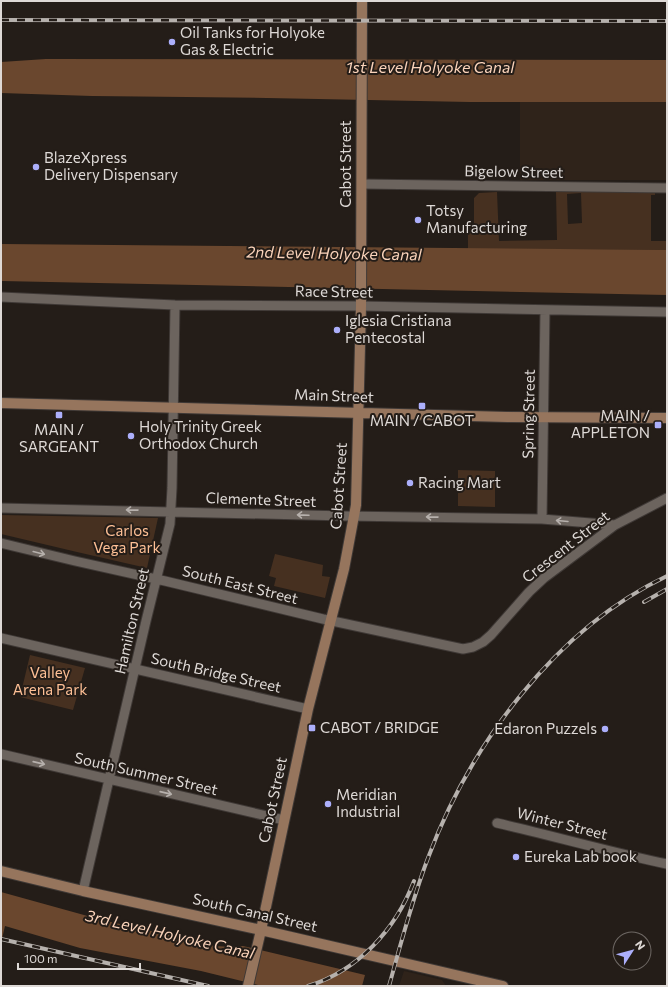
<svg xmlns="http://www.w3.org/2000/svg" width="668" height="987" viewBox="0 0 668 987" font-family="Commissioner,sans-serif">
	<rect width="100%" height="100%" fill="#241d18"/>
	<path fill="#2f231a" d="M 520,102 L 667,102 L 667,180 L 520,180 Z
		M 404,971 L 442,980 L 446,986 L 399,986 Z"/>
	<path fill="#463020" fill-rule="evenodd" d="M 497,192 L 499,241 L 557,240 L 556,192 L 655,192 L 655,195 L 651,195 L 651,241 L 667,241 L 667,250 L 468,249 L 468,228 L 474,228 L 474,198 L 479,193 ZM 581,193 L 582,223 L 568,224 L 567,194 Z
		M 458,470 L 495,471 L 495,507 L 458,506 Z
		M 1,515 L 158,518 L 147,568 L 77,552 L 1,534 Z
		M 275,554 L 323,565 L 322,576 L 330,577 L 325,598 L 274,586 L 276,578 L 269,576 Z
		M 30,655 L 85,668 L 73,710 L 20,697 Z"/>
	<path fill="#6a472e" d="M 46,59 L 667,60 L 667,102 L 470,102 L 267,98 L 92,96 L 1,93 L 1,62 Z
		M 1,244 L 667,250 L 667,295 L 1,281 Z
		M 1,892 L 102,920 L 192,940 C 208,947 226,947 243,946 L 365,975 L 362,986 L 262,986 L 201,971 L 80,948 L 5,926 L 1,943 Z"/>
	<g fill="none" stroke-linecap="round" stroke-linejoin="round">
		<g stroke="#3f3936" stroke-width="11">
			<path id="street" d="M 362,184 L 667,188
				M 1,297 L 175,305 L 361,306 L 667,312
				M 1,508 L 346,516 L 542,519 L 615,525
				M 542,519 L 545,310
				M 1,543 L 75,561 L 165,581 L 323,619 L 463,649 L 473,647 L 483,642 L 491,635 L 529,592 L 544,578 L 615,525 L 667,498
				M 1,638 L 308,709
				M 1,754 L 284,820
				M 497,823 C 554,836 610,852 667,864
				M 83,891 L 146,621 L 170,524 L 172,488 L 175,305"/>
		</g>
		<g stroke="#3f3936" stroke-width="12">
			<path id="secondary" d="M 1,403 L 507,417 L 667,418
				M 1,871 L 83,891 L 261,930 L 503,986
				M 248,986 L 261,930 L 308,709 L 344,569 L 356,505 L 361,306 L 362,1"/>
		</g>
		<use href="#street" stroke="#6c645e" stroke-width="9"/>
		<use href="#secondary" stroke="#96755d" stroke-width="10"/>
		<g stroke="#b6b1ad" stroke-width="4">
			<path id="rail" d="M 1,20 L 667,21
				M 644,602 L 667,589
				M 1,939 L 208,986
				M 308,986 C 358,971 396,929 414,881
				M 389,986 C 401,943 412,900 428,858 C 470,745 555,629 667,576"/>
		</g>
		<use href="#rail" stroke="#241d18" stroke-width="2.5" stroke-dasharray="8" stroke-linecap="butt"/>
	</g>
	<defs><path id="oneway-shaft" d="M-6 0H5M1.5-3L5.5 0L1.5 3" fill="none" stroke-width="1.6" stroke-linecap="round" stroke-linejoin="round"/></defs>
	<g stroke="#b6b0ac">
		<use href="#oneway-shaft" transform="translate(132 510) rotate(-179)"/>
		<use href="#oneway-shaft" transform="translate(303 515) rotate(-178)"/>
		<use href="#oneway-shaft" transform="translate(432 517) rotate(-179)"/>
		<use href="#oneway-shaft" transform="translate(562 521) rotate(-175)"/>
		<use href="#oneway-shaft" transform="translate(39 553) rotate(14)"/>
		<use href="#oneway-shaft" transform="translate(39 763) rotate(13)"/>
		<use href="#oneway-shaft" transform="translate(166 793) rotate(13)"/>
	</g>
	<g fill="#acaffb" stroke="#241d18" stroke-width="1.5">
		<circle cx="172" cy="42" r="4"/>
		<circle cx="36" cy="167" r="4"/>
		<circle cx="418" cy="220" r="4"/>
		<circle cx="337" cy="330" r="4"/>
		<rect x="418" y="402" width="8" height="8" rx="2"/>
		<rect x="55" y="411" width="8" height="8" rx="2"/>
		<rect x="654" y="421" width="8" height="8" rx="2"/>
		<circle cx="131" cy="436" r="4"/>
		<circle cx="410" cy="483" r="4"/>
		<rect x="308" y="724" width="8" height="8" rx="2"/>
		<circle cx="605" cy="729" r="4"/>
		<circle cx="328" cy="804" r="4"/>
		<circle cx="516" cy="857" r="4"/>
	</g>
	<g text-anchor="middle" stroke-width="4" stroke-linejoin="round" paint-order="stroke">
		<g font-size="15" fill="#ded9d6" stroke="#241d18" text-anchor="start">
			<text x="180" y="38">Oil Tanks for Holyoke<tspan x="180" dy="17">Gas &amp; Electric</tspan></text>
			<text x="44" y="163">BlazeXpress<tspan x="44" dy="17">Delivery Dispensary</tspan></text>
			<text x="426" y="216">Totsy<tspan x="426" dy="17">Manufacturing</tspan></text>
			<text x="345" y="326">Iglesia Cristiana<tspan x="345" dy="17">Pentecostal</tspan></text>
			<text x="650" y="421" text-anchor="end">MAIN /<tspan x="650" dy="17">APPLETON</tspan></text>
			<text x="422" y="426" text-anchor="middle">MAIN / CABOT</text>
			<text x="139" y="432">Holy Trinity Greek<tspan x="139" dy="17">Orthodox Church</tspan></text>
			<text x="59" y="435" text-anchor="middle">MAIN /<tspan x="59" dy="17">SARGEANT</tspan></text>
			<text x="418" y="488">Racing Mart</text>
			<text x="320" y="733">CABOT / BRIDGE</text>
			<text x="597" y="734" text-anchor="end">Edaron Puzzels</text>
			<text x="336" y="800">Meridian<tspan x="336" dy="17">Industrial</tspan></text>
			<text x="524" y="862">Eureka Lab book</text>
		</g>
		<g font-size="15" fill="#ded9d6" stroke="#241d18">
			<text transform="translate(346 164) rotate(-90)" y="5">Cabot Street</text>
			<text transform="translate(514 172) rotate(1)" y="5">Bigelow Street</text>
			<text transform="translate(334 292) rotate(1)" y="5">Race Street</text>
			<text transform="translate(334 396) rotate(2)" y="5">Main Street</text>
			<text transform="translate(529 414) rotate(-89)" y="5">Spring Street</text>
			<text transform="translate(339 486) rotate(-86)" y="5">Cabot Street</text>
			<text transform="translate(261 500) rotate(2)" y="5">Clemente Street</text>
			<text transform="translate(566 547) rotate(-38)" y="5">Crescent Street</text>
			<text transform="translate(240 585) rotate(14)" y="5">South East Street</text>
			<text transform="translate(132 621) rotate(-77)" y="5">Hamilton Street</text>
			<text transform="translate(216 673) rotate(13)" y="5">South Bridge Street</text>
			<text transform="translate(146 774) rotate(13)" y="5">South Summer Street</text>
			<text transform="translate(273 800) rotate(-78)" y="5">Cabot Street</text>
			<text transform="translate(562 824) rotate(14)" y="5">Winter Street</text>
			<text transform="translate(255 913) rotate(13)" y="5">South Canal Street</text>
		</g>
		<g font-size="15" fill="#fdbf95" stroke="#241d18">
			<text x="127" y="536">Carlos<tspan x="127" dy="17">Vega Park</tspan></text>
			<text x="50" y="678">Valley<tspan x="50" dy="17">Arena Park</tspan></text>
		</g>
		<g font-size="16" font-style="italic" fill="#fad3ba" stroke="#241d18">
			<text x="430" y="73">1st Level Holyoke Canal</text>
			<text transform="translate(334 253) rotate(1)" y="6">2nd Level Holyoke Canal</text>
			<text transform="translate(170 934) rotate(13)" y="6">3rd Level Holyoke Canal</text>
		</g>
	</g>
	<rect width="668" height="987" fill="none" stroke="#ded9d6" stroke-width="4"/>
	<g transform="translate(632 951) rotate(54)"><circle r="19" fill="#241d18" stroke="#6e6864"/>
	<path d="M0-3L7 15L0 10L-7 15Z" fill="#acaffb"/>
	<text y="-6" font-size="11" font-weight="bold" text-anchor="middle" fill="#ded9d6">N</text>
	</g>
	<path d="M18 963v6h122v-6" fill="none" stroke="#ded9d6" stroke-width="2"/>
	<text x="24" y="963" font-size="12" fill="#ded9d6" stroke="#241d18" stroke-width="3" paint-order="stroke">100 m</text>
</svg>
